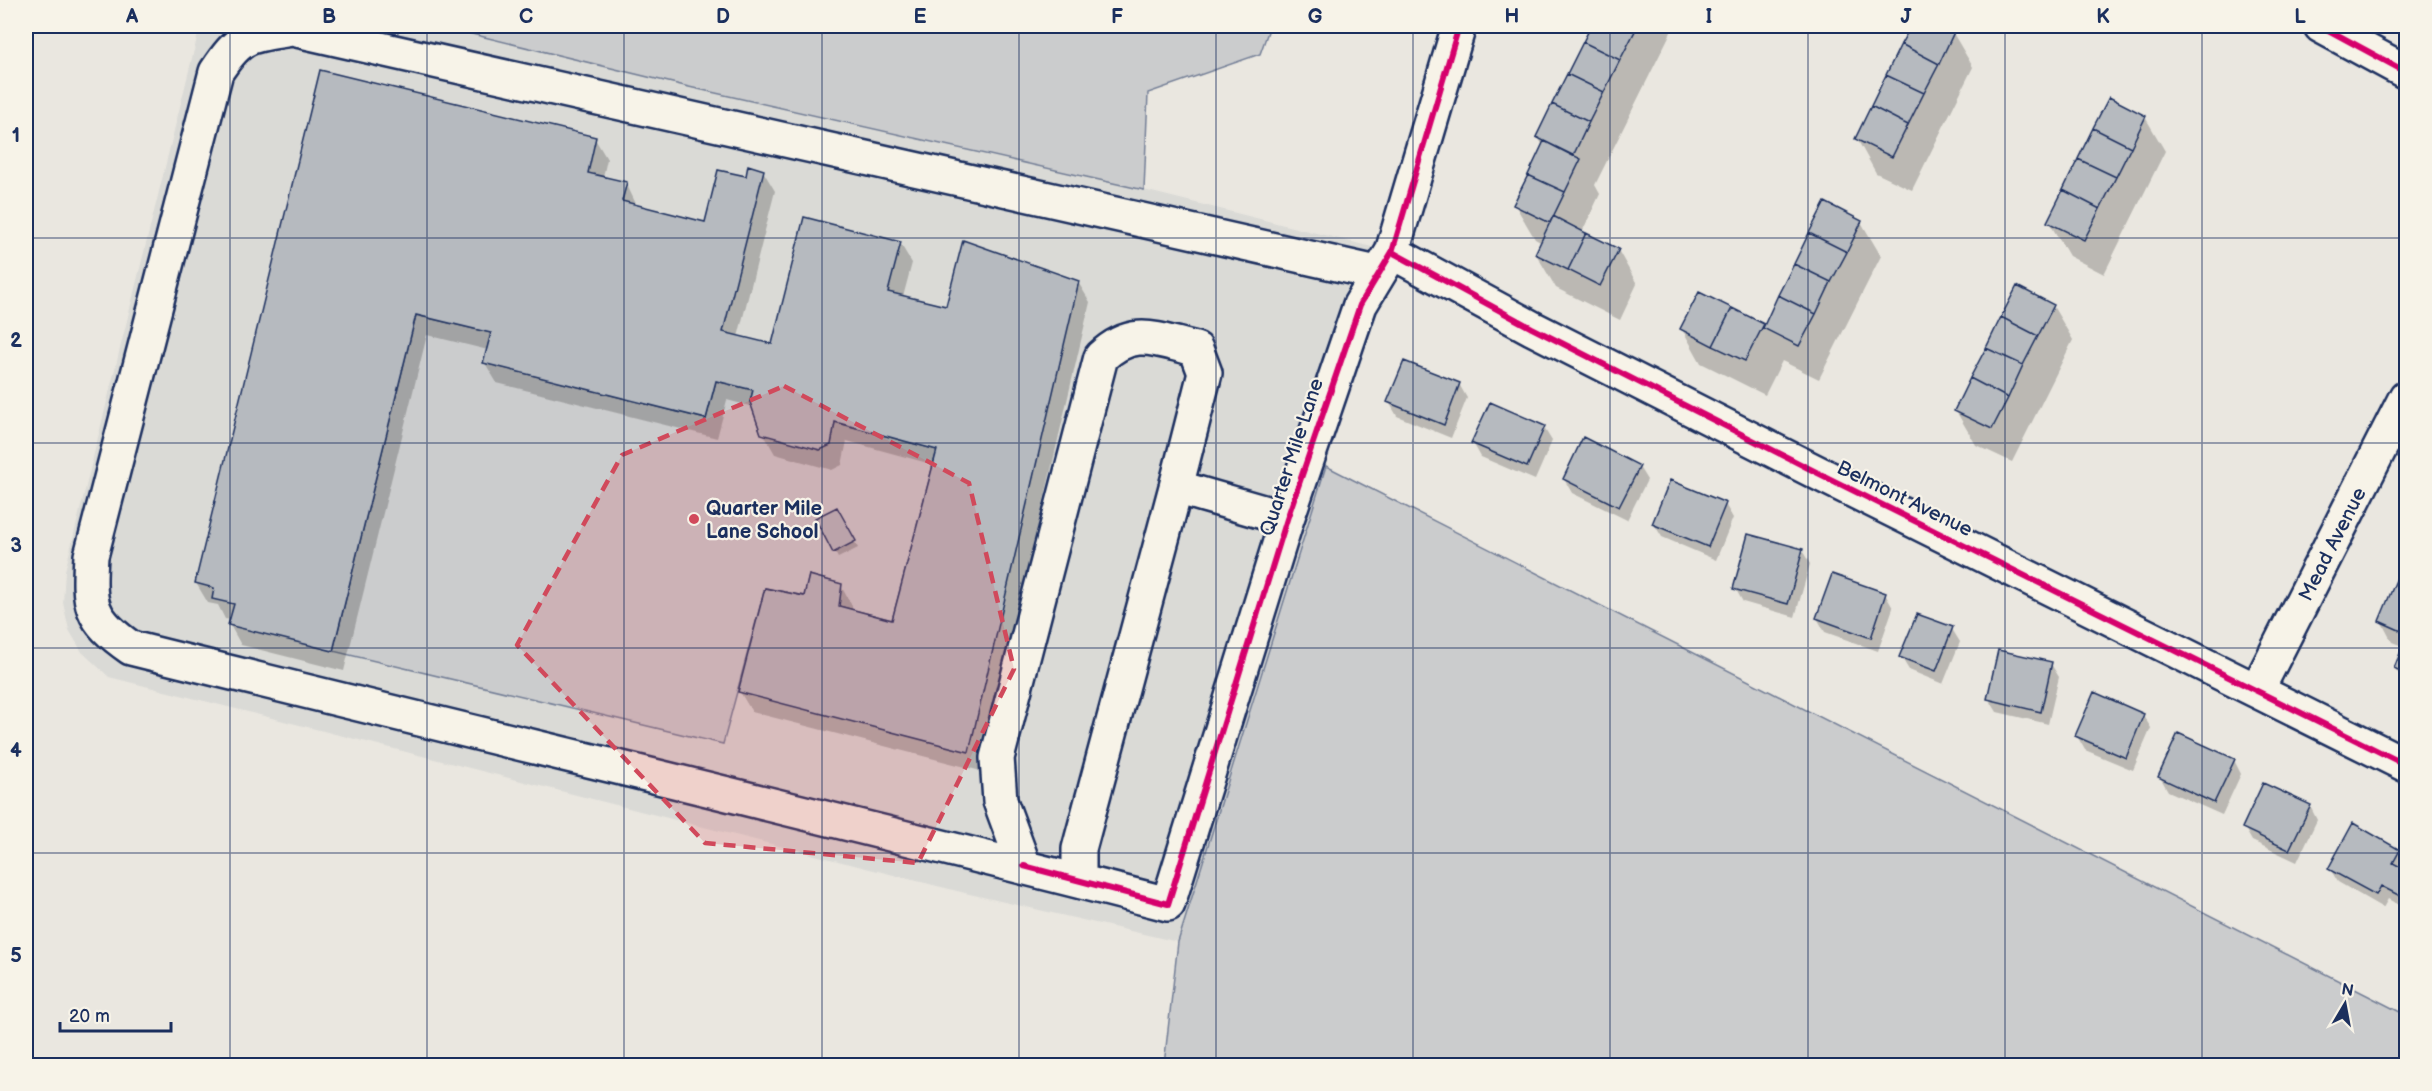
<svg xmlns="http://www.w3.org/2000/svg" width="2432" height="1091" viewBox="0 0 2432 1091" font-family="'Balsamiq Sans',sans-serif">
	<rect width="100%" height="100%" fill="#eae7e0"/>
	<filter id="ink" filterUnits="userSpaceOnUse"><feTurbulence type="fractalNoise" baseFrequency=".0167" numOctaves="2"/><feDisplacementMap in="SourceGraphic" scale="12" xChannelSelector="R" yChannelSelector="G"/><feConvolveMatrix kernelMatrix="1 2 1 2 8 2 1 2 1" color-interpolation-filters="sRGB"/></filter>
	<g filter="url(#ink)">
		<path fill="#dadad6" d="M 200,26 L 439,26 L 689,87 L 1144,190 L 1392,252 L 1178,942 L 965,893 L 109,677 L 82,652 L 69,630 L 63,603 L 65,571 Z"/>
		<path fill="#cbcccd" stroke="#737e96" stroke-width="1.5" d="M 439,26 L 1270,26 L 1260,54 L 1148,93 L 1144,190 L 689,87 Z
			M 416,315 L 491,333 L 484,363 L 706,419 L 716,381 L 753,390 L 750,402 L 761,433 L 820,450 L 831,444 L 835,422 L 937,450 L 892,620 L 839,606 L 841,584 L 809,575 L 804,596 L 765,588 L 723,744 L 333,651 Z
			M 1326,466 L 2406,1015 L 2406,1065 L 1164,1065 L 1178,942 Z"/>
		<path fill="#0003" d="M 1593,26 L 1674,26 L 1595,185 L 1600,194 L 1582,232 L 1618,250 L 1637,284 L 1620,320 L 1556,288 L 1536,254 L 1542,243 L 1535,239 L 1515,205 L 1543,146 L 1538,137 Z
			M 1913,26 L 1938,26 L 1953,33 L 1973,67 L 1912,190 L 1876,173 L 1857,139 Z
			M 321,72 L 595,139 L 607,159 L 603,177 L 626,183 L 637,206 L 706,223 L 747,178 L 763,171 L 775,191 L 738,337 L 773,346 L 900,243 L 912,263 L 903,297 L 947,308 L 1078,282 L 1090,302 L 981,771 L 752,712 L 740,692 L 805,598 L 841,586 L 852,606 L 852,611 L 893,622 L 935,465 L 847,441 L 842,465 L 832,470 L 775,454 L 763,433 L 753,407 L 727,400 L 717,438 L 497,383 L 485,363 L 488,350 L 427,335 L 344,671 L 241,645 L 230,625 L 231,620 L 225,619 L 218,605 L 208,603 L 196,583 Z
			M 2145,117 L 2165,151 L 2104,274 L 2069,256 L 2049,222 Z
			M 1861,222 L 1881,256 L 1819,379 L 1782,361 L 1765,395 L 1701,363 L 1682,329 L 1699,294 L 1765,326 Z
			M 2053,306 L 2073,340 L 2012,462 L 1976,445 L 1956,411 Z
			M 1459,384 L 1467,398 L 1451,438 L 1397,416 L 1389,402 Z
			M 1544,428 L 1552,441 L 1535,480 L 1481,457 L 1473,443 Z
			M 1639,467 L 1647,480 L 1627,520 L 1572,493 L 1564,479 Z
			M 1725,504 L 1733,518 L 1716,560 L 1662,537 L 1654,524 Z
			M 837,509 L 858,548 L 838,558 L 817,519 Z
			M 1802,550 L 1810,564 L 1795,617 L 1743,602 L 1735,588 Z
			M 2406,560 L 2406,687 L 2395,668 L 2405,647 L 2392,642 L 2381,621 Z
			M 1885,594 L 1893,608 L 1878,651 L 1825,632 L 1817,618 Z
			M 1952,629 L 1960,642 L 1943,684 L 1909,670 L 1901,657 Z
			M 2051,664 L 2059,677 L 2048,724 L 1997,712 L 1989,699 Z
			M 2143,715 L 2151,728 L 2133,770 L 2085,750 L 2077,736 Z
			M 2234,760 L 2241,774 L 2222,815 L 2168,791 L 2160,777 Z
			M 2310,806 L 2317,820 L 2297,862 L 2252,841 L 2244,827 Z
			M 2399,851 L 2406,863 L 2404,871 L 2406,872 L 2406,909 L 2388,899 L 2383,908 L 2338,882 L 2330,869 Z"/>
		<path fill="#b6babf" stroke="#1b2f5e" stroke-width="1.5" d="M 1591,26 L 1629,26 L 1636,29 L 1620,60 L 1583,42 Z
			M 1911,26 L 1941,26 L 1954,32 L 1939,64 L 1901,44 Z
			M 1583,42 L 1620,60 L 1604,92 L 1567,74 Z
			M 1901,44 L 1939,64 L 1924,93 L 1886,75 Z
			M 320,70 L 596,137 L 588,173 L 627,182 L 622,201 L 705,222 L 718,170 L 746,176 L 748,165 L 764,170 L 723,332 L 772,344 L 804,217 L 901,242 L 888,292 L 946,306 L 963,240 L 1079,281 L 969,752 L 738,692 L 765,588 L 804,596 L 809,575 L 842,584 L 839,606 L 892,620 L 937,450 L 835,422 L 831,445 L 820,450 L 761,434 L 750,402 L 753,390 L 716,381 L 706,419 L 483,363 L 491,333 L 416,315 L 333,651 L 228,625 L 234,604 L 212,599 L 214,588 L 195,583 Z
			M 1567,74 L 1604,92 L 1589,122 L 1552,104 Z
			M 1886,75 L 1924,93 L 1908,125 L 1871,106 Z
			M 2109,97 L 2146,116 L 2131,147 L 2093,128 Z
			M 1552,104 L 1589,122 L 1573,156 L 1536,137 Z
			M 1871,106 L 1908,125 L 1892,157 L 1855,139 Z
			M 2093,128 L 2131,147 L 2116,177 L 2078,159 Z
			M 1544,141 L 1581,159 L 1565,192 L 1528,175 Z
			M 2078,159 L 2116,177 L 2100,209 L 2063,190 Z
			M 1528,175 L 1565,192 L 1550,223 L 1513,205 Z
			M 2063,190 L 2100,209 L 2084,240 L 2047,222 Z
			M 1825,202 L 1862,221 L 1847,252 L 1809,233 Z
			M 1553,216 L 1586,233 L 1568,270 L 1535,254 Z
			M 1586,233 L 1619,249 L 1600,286 L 1568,270 Z
			M 1809,233 L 1847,252 L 1831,282 L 1794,264 Z
			M 1794,264 L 1831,282 L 1816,314 L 1778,295 Z
			M 2017,286 L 2054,305 L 2038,336 L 2001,317 Z
			M 1699,292 L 1732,308 L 1713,346 L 1680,329 Z
			M 1778,295 L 1816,314 L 1799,346 L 1763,328 Z
			M 1732,308 L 1764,324 L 1745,361 L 1713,346 Z
			M 2001,317 L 2038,336 L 2023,365 L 1986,348 Z
			M 1986,348 L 2023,365 L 2008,398 L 1970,378 Z
			M 1404,361 L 1460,383 L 1444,425 L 1387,402 Z
			M 1970,378 L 2008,398 L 1992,429 L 1954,411 Z
			M 1490,402 L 1545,426 L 1527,467 L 1471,443 Z
			M 1583,437 L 1640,466 L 1619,507 L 1563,479 Z
			M 1670,480 L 1726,503 L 1708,547 L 1652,524 Z
			M 837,507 L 856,541 L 833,553 L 815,518 Z
			M 1748,534 L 1803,549 L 1788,604 L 1733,589 Z
			M 2406,556 L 2406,633 L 2379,621 Z
			M 1832,574 L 1886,593 L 1871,638 L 1816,618 Z
			M 1917,614 L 1953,627 L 1936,671 L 1899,657 Z
			M 2406,639 L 2406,674 L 2394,668 Z
			M 1998,650 L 2052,662 L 2041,712 L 1987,699 Z
			M 2094,692 L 2144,714 L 2126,758 L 2075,736 Z
			M 2178,733 L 2235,759 L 2214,803 L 2158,777 Z
			M 2263,783 L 2311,805 L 2289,850 L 2242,828 Z
			M 2353,823 L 2400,850 L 2393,863 L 2406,870 L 2406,885 L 2400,896 L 2381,886 L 2376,895 L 2328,869 Z"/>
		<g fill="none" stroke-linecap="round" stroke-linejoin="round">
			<g stroke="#1b2f5e" stroke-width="38">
				<path id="minor" d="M 2321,26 L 2406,72
					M 1392,252 L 1532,328 L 1816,472 L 2406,765
					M 1377,273 L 292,29 C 248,36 241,34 216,72 L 91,556 C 88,604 89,619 131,648 C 476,734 823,815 1168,904 L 1287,519 L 1360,305 L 1392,252 L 1459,26
					M 2257,690 L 2406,397
					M 1024,866 L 1000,801 L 997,758 L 1101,357 C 1134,326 1156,340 1196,349 L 1205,373 L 1176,487 L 1287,519
					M 1079,881 L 1079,849 L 1176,487"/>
			</g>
			<use href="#minor" stroke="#f7f3e8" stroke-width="33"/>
			<g stroke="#f7f3e8" stroke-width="10">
				<path id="cycleway" d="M 2321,26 L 2406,72
					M 1392,252 L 1532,328 L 1816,472 L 2406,765
					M 1024,866 L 1168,904 L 1287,519 L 1360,305 L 1392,252 L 1459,26"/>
			</g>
			<use href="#cycleway" stroke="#d6006c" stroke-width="6"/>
		</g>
	</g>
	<path fill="#d1495b" fill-opacity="0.2" stroke="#d1495b" stroke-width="4.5" stroke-dasharray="12 8" stroke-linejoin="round" d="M 784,386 L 969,483 L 1014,669 L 918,863 L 705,843 L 517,645 L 622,455 Z"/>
	<path fill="none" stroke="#1b2f5e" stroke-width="1.5" stroke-opacity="0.55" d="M 230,26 L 230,1066M 427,26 L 427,1066M 624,26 L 624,1066M 822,26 L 822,1066M 1019,26 L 1019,1066M 1216,26 L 1216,1066M 1413,26 L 1413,1066M 1610,26 L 1610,1066M 1808,26 L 1808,1066M 2005,26 L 2005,1066M 2202,26 L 2202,1066M 26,238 L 2406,238M 26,443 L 2406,443M 26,648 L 2406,648M 26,853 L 2406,853"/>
	<circle fill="#d1495b" stroke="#f7f3e8" stroke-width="2" cx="694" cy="519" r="6"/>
	<g text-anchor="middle" stroke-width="4.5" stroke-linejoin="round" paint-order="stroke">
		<g font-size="20" fill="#1b2f5e" stroke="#f7f3e8">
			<text transform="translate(1291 457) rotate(-72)" y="7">Quarter Mile Lane</text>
			<text transform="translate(1905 498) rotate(26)" y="7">Belmont Avenue</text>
			<text transform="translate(2332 544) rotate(-63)" y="7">Mead Avenue</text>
		</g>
		<g font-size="20" font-weight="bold" fill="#1b2f5e" stroke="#f7f3e8" text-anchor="start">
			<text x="706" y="515">Quarter Mile<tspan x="706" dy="23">Lane School</tspan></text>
		</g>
	</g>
	<rect width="2432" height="1091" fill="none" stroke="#f7f3e8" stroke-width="66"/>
	<g transform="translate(2345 1004) rotate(10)" stroke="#f7f3e8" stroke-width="4.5" paint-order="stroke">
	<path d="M0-4.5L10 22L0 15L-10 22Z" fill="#1b2f5e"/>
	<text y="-9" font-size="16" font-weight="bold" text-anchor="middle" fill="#1b2f5e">N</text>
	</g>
	<path d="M60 1022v9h111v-9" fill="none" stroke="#1b2f5e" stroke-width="3"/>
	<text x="69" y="1022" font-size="18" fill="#1b2f5e" stroke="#f7f3e8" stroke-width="4.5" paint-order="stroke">20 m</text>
	<rect x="33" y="33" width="2366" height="1025" fill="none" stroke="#1b2f5e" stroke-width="2"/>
	<g font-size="20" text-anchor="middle" font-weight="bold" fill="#1b2f5e">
		<text x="132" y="23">A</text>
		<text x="329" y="23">B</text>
		<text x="526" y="23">C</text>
		<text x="723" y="23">D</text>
		<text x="920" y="23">E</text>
		<text x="1117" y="23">F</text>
		<text x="1315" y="23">G</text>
		<text x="1512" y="23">H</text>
		<text x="1709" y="23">I</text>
		<text x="1906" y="23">J</text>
		<text x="2103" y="23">K</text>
		<text x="2300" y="23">L</text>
		<text x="16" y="142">1</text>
		<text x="16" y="347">2</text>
		<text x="16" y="552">3</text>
		<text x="16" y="757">4</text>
		<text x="16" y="962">5</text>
	</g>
</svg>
